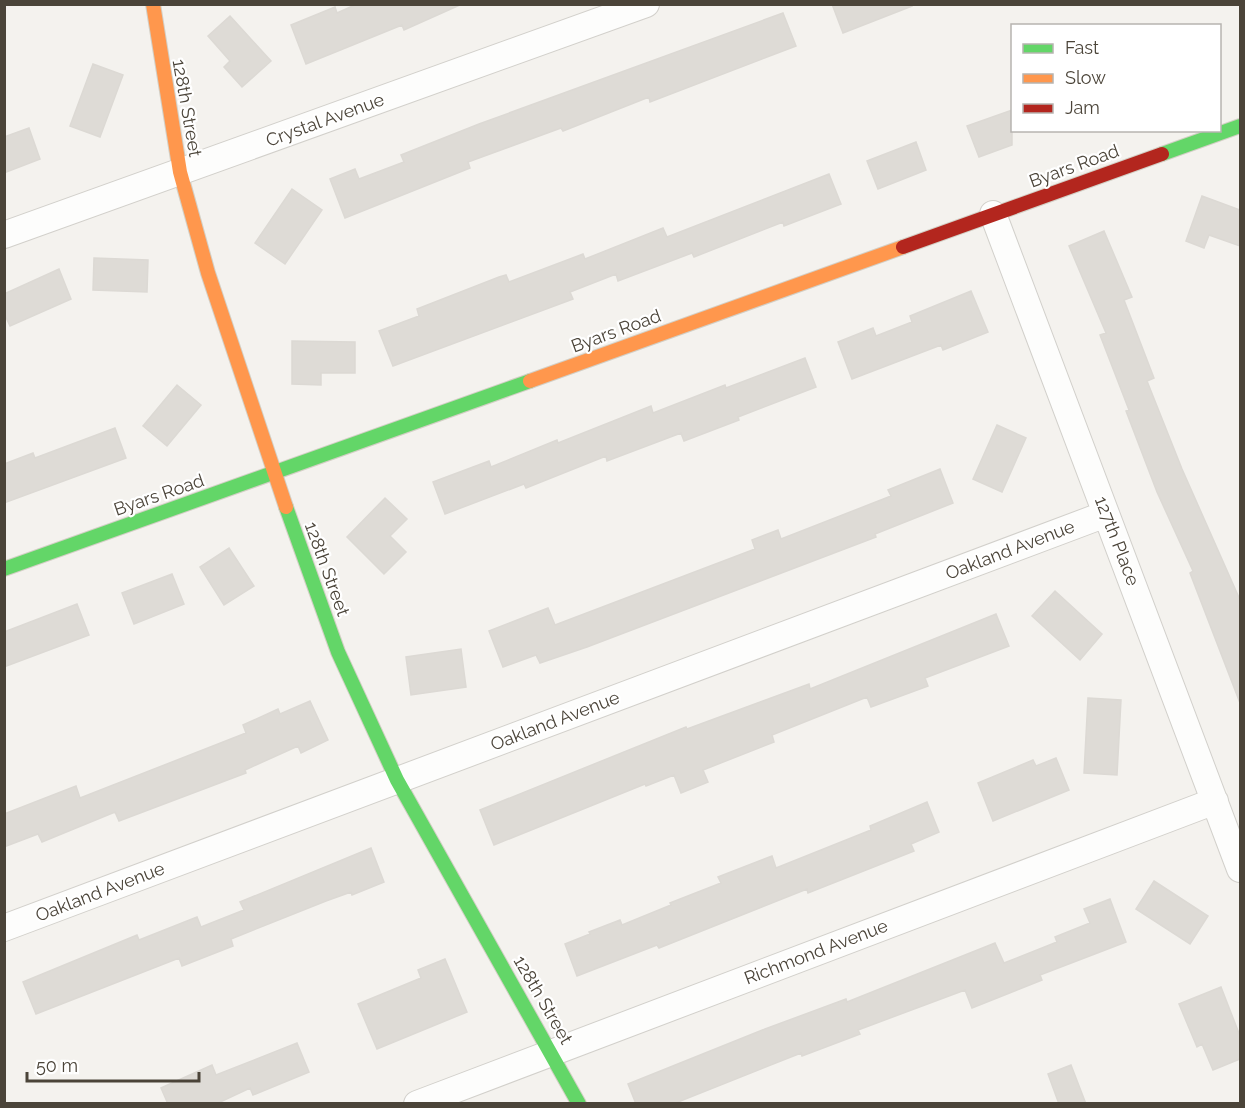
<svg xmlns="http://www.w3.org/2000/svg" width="1245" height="1108" viewBox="0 0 1245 1108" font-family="Raleway,sans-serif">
	<rect width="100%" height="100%" fill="#f4f2ee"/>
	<path fill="#dedbd6" stroke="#dcd9d4" stroke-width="1.5" d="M 357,4 L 462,4 L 404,30 L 402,25 L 306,64 L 291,25 L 335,7 L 337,13 Z
		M 832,4 L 911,4 L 912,6 L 843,33 Z
		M 783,13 L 796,46 L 650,102 L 649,97 L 563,131 L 561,128 L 468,162 L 470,168 L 345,218 L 330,179 L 355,169 L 359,179 L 404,162 L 401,155 L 479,124 Z
		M 230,16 L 271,61 L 242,87 L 224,67 L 230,61 L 208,36 Z
		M 93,64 L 123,75 L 100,137 L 70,126 Z
		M 1012,110 L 1012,145 L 979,157 L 967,126 Z
		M 29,128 L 40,159 L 4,173 L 4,137 Z
		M 916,142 L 926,170 L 878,189 L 867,161 Z
		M 829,174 L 841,204 L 784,226 L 783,222 L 694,257 L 692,253 L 618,281 L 616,274 L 570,292 L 573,299 L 393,366 L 379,331 L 419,316 L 417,309 L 499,277 L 506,275 L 509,282 L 583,254 L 585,259 L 663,228 L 667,237 Z
		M 292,189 L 322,210 L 285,264 L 255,243 Z
		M 1202,196 L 1240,210 L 1240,246 L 1209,235 L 1204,248 L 1186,241 Z
		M 1104,231 L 1132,297 L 1124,300 L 1154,378 L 1147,381 L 1182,469 L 1240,600 L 1240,703 L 1190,573 L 1193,571 L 1157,492 L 1126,411 L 1129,410 L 1100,335 L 1106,333 L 1069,246 Z
		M 94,258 L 148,260 L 147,292 L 93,290 Z
		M 59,269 L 71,299 L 10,326 L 4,313 L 4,294 Z
		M 971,291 L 988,332 L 943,350 L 941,345 L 852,379 L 838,342 L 873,328 L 876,336 L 912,322 L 910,316 Z
		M 292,341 L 355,342 L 355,373 L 321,373 L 321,385 L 292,384 Z
		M 805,358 L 816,387 L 738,417 L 739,420 L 684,441 L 681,433 L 607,461 L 606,456 L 526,488 L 524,484 L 445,514 L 433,482 L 489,461 L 491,467 L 557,440 L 558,443 L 651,406 L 653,413 L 725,385 L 726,388 Z
		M 177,385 L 201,405 L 167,446 L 143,426 Z
		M 997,425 L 1026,438 L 1002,492 L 973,479 Z
		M 115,428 L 126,458 L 4,503 L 4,464 L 33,453 L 35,458 Z
		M 940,469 L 953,503 L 875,534 L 876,537 L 587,647 L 540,663 L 536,655 L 503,667 L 489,631 L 548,608 L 555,625 L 755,549 L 752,540 L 778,530 L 781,539 L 891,496 L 888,490 Z
		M 385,498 L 407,519 L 390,536 L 406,552 L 384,574 L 347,537 Z
		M 229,548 L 254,586 L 224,605 L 200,567 Z
		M 172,574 L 184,604 L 134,624 L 122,593 Z
		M 1055,591 L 1102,634 L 1080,660 L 1032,616 Z
		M 77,604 L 89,635 L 4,667 L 4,632 Z
		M 996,614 L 1009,646 L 925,678 L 928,686 L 871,707 L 867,697 L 772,735 L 774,742 L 703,770 L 708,782 L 681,793 L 674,775 L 646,786 L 645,784 L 494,845 L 480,810 L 686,727 L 687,729 L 809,684 L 810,689 Z
		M 461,649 L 466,687 L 411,695 L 406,657 Z
		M 1088,698 L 1121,700 L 1117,775 L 1084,773 Z
		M 310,701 L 328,740 L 301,753 L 298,746 L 245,770 L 246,773 L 119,821 L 115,812 L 42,842 L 38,834 L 4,847 L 4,814 L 76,786 L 80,798 L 246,733 L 243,725 L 278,709 L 280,714 Z
		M 1056,758 L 1069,790 L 993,821 L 978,783 L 1033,760 L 1036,766 Z
		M 927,802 L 939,832 L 911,844 L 914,851 L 808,893 L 807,889 L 659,948 L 657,945 L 577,976 L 565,944 L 590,934 L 589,932 L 620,920 L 622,925 L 671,905 L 670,903 L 721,883 L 718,877 L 772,856 L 776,868 L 871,830 L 870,826 Z
		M 371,848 L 384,882 L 352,895 L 351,892 L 326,901 L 231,939 L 233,946 L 182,966 L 179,958 L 36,1014 L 23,982 L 137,935 L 139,940 L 197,917 L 201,927 L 244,910 L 240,902 Z
		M 1154,881 L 1208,916 L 1190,944 L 1136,909 Z
		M 1110,899 L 1126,942 L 1040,975 L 1042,980 L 972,1008 L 965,990 L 858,1030 L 860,1034 L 802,1056 L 801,1053 L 673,1104 L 636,1104 L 628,1084 L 765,1029 L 846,999 L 847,1002 L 995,943 L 1004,963 L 1057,942 L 1055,937 L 1090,923 L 1084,909 Z
		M 445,959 L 467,1012 L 377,1049 L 358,1004 L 421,978 L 418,970 Z
		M 1221,987 L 1240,1036 L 1240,1059 L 1213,1070 L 1202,1044 L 1197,1047 L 1179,1004 Z
		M 297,1043 L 309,1072 L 253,1095 L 250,1088 L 216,1104 L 168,1104 L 161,1088 L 212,1065 L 216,1075 Z
		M 1071,1065 L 1086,1104 L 1059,1104 L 1048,1074 Z"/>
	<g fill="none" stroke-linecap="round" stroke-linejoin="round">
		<g stroke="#d2d0cb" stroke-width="28">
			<path id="street" d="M 993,214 L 1240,869
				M 4,235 L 646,4
				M 4,928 L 1106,514
				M 417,1104 L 1215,801"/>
		</g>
		<g stroke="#d3cfc5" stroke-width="16">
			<path id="fast" d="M 1162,154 L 1240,126
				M 286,507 L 338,652 L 397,780 L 579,1104
				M 4,569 L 530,381"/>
		</g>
		<g stroke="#d3cfc5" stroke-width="16">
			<path id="slow" d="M 153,4 L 180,172 L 208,273 L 286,507
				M 530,381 L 903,247"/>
		</g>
		<g stroke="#d3cfc5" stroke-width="16">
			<path id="jam" d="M 903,247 L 1162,154"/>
		</g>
		<use href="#street" stroke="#fdfdfc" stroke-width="26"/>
		<use href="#fast" stroke="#63d668" stroke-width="14"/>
		<use href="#slow" stroke="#ff974d" stroke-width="14"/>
		<use href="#jam" stroke="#b3261e" stroke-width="14"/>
	</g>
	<g text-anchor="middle" stroke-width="4.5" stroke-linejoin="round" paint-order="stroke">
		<g font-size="18" fill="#4b4439" stroke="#fff">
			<text transform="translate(187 108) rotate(80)" y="6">128th Street</text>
			<text transform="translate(325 120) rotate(-20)" y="6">Crystal Avenue</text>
			<text transform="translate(1074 166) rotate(-20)" y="6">Byars Road</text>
			<text transform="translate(616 331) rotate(-20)" y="6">Byars Road</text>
			<text transform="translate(159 495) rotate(-19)" y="6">Byars Road</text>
			<text transform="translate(1117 541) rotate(69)" y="6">127th Place</text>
			<text transform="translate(1010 550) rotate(-21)" y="6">Oakland Avenue</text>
			<text transform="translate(327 569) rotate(70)" y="6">128th Street</text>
			<text transform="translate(555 721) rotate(-21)" y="6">Oakland Avenue</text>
			<text transform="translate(100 892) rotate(-21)" y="6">Oakland Avenue</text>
			<text transform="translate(816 952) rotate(-21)" y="6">Richmond Avenue</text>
			<text transform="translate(543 1000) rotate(60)" y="6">128th Street</text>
		</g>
	</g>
	<rect width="1245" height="1108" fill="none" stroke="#4b4439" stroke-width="12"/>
	<rect x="1011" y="24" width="210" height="108" fill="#ffffff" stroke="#b7b4b0" stroke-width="1.5"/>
	<rect x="1023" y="44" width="30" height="9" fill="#63d668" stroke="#b7b4b0" stroke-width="1.5"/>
	<text x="1065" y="54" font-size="18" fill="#4b4439">Fast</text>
	<rect x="1023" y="74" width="30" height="9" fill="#ff974d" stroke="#b7b4b0" stroke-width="1.5"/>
	<text x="1065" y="84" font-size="18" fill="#4b4439">Slow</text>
	<rect x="1023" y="104" width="30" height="9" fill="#b3261e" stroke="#b7b4b0" stroke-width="1.5"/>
	<text x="1065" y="114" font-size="18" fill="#4b4439">Jam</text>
	<path d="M27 1072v9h172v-9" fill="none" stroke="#4b4439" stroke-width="3"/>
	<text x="36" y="1072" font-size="18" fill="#4b4439" stroke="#ffffff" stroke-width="4.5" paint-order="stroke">50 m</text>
</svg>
